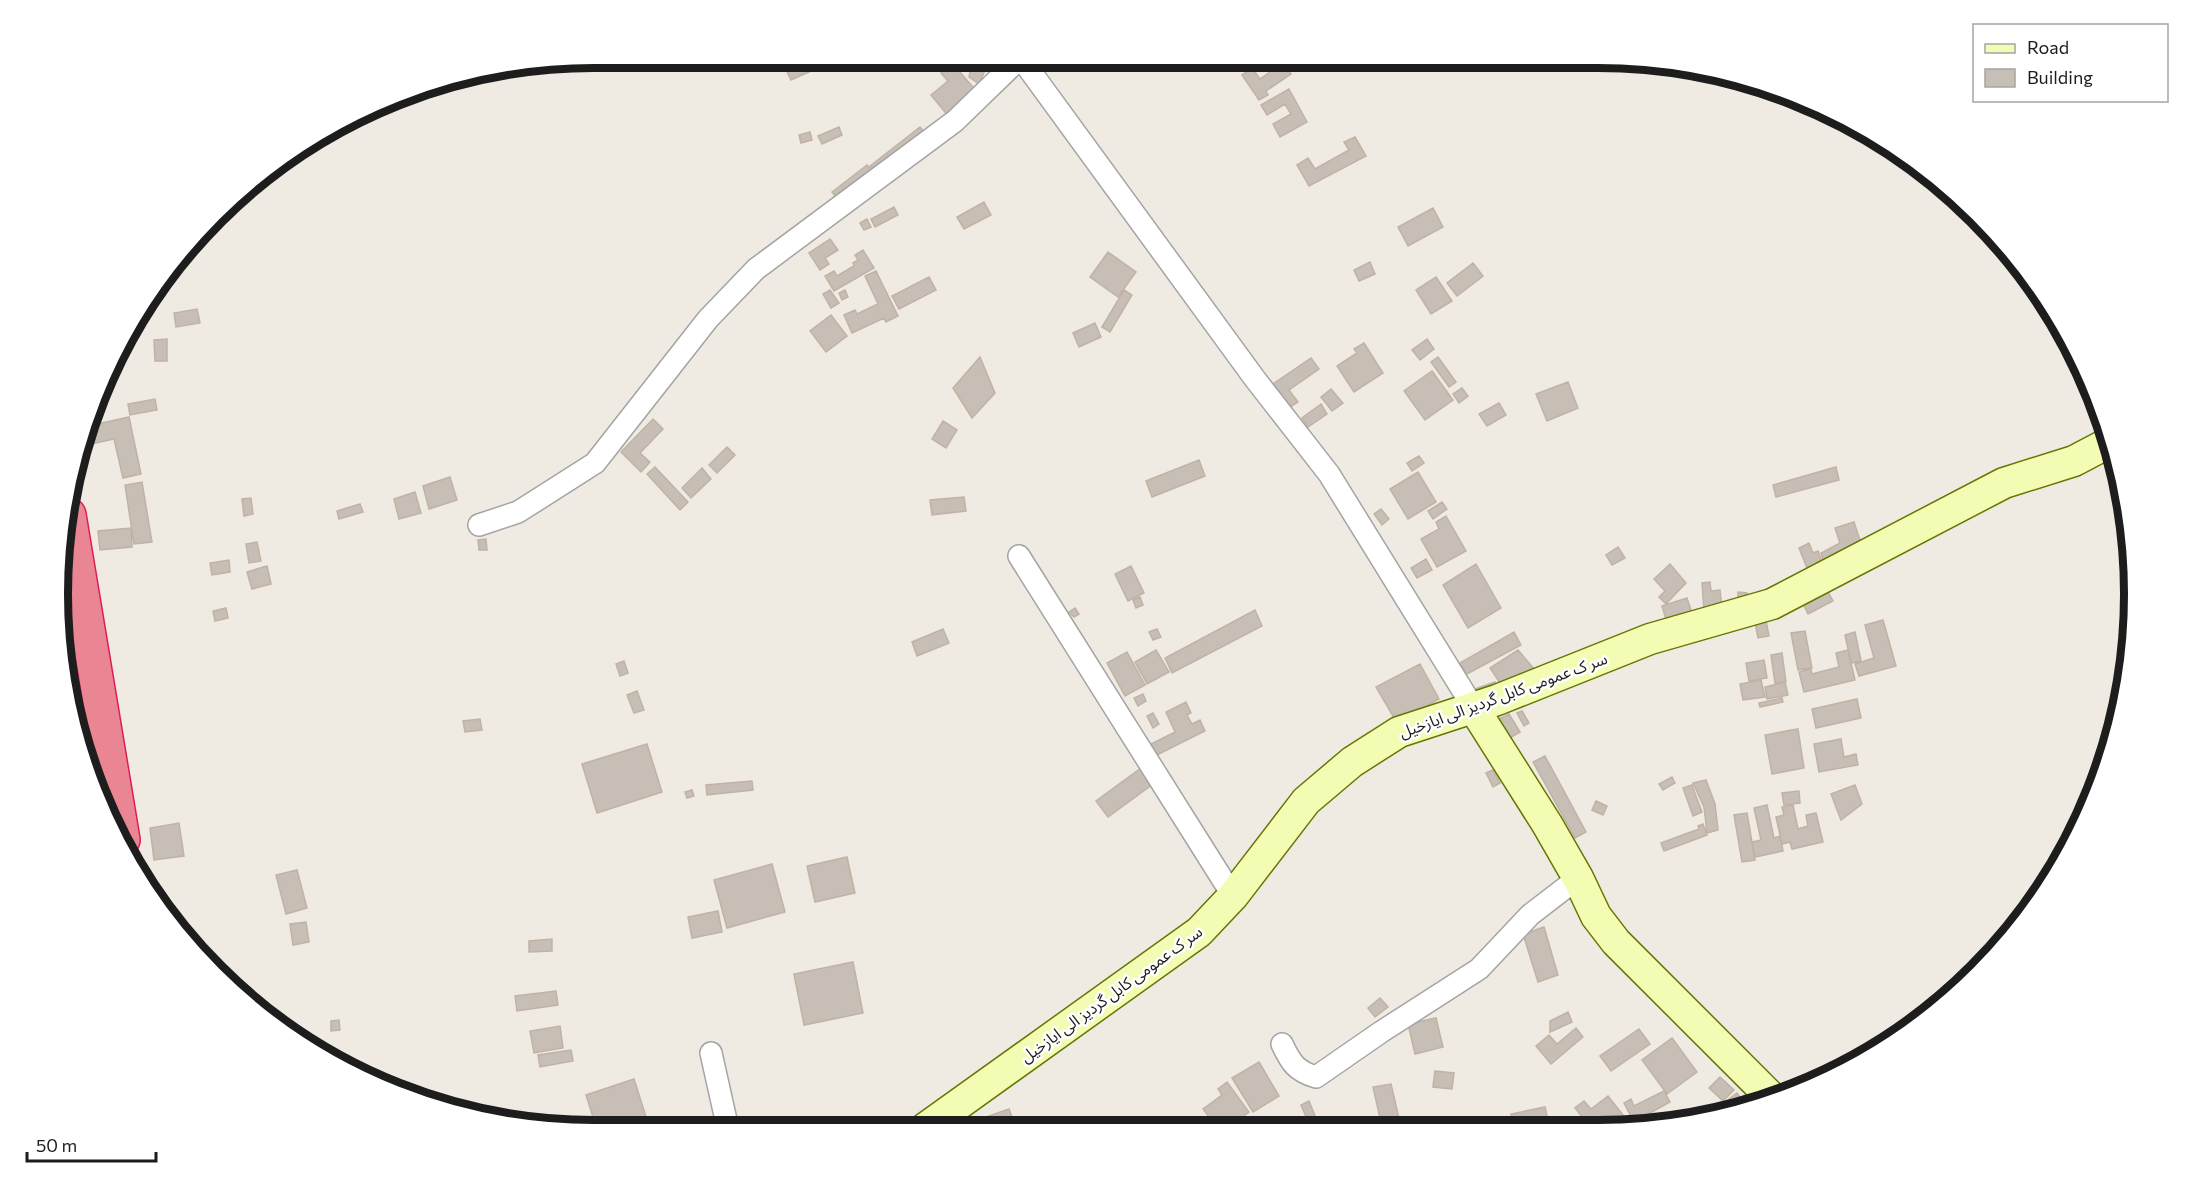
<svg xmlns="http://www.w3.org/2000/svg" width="2192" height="1188" viewBox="0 0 2192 1188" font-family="Commissioner,'Noto Sans Arabic',sans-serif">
	<rect width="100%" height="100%" fill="#efebe2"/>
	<path fill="#c7beb5" stroke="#c1b2a4" stroke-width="1.5" d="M 780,57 L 816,57 L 820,67 L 791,80 Z
		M 973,57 L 985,57 L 986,68 L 979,84 L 969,77 Z
		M 1284,62 L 1291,74 L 1266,91 L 1268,95 L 1259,100 L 1242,75 L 1252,68 L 1260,79 Z
		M 952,63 L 978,93 L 949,117 L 931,95 L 948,81 L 941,73 Z
		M 1289,89 L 1307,122 L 1280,137 L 1273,124 L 1291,114 L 1285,104 L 1267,115 L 1261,105 Z
		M 839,127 L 842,135 L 822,144 L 818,136 Z
		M 920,127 L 928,137 L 878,176 L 870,166 Z
		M 810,132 L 812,140 L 801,143 L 799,135 Z
		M 1355,137 L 1366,156 L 1309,186 L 1297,165 L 1308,158 L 1315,169 L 1349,150 L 1344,142 Z
		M 867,165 L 876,177 L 841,203 L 832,192 Z
		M 984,202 L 991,215 L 964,229 L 957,217 Z
		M 894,207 L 898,215 L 875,227 L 871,219 Z
		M 1433,208 L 1443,227 L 1408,246 L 1398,227 Z
		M 867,219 L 871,227 L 864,230 L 860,223 Z
		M 830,239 L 838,250 L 825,258 L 829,264 L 820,270 L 809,253 Z
		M 863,250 L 874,268 L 834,291 L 825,276 L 834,271 L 837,276 L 854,266 L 853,263 L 858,260 L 855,255 Z
		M 1108,252 L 1136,272 L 1118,297 L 1090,277 Z
		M 1370,262 L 1375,274 L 1359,281 L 1354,270 Z
		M 1473,263 L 1483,276 L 1457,296 L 1447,283 Z
		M 876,271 L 898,316 L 886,322 L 884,318 L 852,333 L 844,315 L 855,310 L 857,314 L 878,304 L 865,276 Z
		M 929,277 L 936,290 L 899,309 L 892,296 Z
		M 1436,277 L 1452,301 L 1431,314 L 1416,290 Z
		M 830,290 L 839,303 L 831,308 L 823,294 Z
		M 845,290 L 848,297 L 842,300 L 839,293 Z
		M 1124,290 L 1132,295 L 1110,332 L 1102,327 Z
		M 197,309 L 200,323 L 176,327 L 174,313 Z
		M 831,315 L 847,336 L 826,352 L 810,331 Z
		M 1095,323 L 1101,337 L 1079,347 L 1073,333 Z
		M 167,339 L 167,361 L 155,361 L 154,340 Z
		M 1427,339 L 1434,349 L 1420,360 L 1412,350 Z
		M 1364,343 L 1383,373 L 1354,392 L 1337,366 L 1357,353 L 1354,349 Z
		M 980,357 L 995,393 L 972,418 L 953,388 Z
		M 1438,357 L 1456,382 L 1449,387 L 1431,362 Z
		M 1311,358 L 1319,369 L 1289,390 L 1298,402 L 1290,407 L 1273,384 Z
		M 1432,371 L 1453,400 L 1425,420 L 1404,391 Z
		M 1568,382 L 1578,408 L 1547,421 L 1536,394 Z
		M 1462,388 L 1468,396 L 1459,403 L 1453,394 Z
		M 1331,389 L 1343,403 L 1332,411 L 1321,397 Z
		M 155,399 L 157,410 L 130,415 L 128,404 Z
		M 1499,403 L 1506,415 L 1487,426 L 1479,414 Z
		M 1321,404 L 1327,414 L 1308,427 L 1302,418 Z
		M 129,417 L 141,474 L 123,478 L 114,439 L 86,445 L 84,435 L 89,426 Z
		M 653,419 L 663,429 L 640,453 L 650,462 L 641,472 L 621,452 Z
		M 943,421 L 957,430 L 946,448 L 932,439 Z
		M 727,447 L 735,455 L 717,473 L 709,465 Z
		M 1419,456 L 1424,463 L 1412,471 L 1407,463 Z
		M 1199,460 L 1205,476 L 1152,497 L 1146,481 Z
		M 655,467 L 688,502 L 680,510 L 647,474 Z
		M 1836,467 L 1839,480 L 1776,497 L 1773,485 Z
		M 702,468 L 711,479 L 691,498 L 682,488 Z
		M 1418,472 L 1436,502 L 1408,519 L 1390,489 Z
		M 450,477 L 457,500 L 429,509 L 423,486 Z
		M 142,482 L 152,542 L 134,544 L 125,485 Z
		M 415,492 L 421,513 L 399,519 L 394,499 Z
		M 964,497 L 966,511 L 932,515 L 930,500 Z
		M 251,498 L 253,514 L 244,516 L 242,499 Z
		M 1442,502 L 1447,509 L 1433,519 L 1428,511 Z
		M 360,504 L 363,512 L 339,519 L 337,511 Z
		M 1381,509 L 1389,519 L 1382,525 L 1374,514 Z
		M 1446,516 L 1466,551 L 1437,567 L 1421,539 L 1439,529 L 1436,522 Z
		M 1854,522 L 1863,549 L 1825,565 L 1821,553 L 1840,543 L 1835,528 Z
		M 131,528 L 132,547 L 100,550 L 98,531 Z
		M 486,539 L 487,550 L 479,550 L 478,540 Z
		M 257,542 L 261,561 L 249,563 L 246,544 Z
		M 1809,543 L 1813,553 L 1818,551 L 1824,567 L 1809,573 L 1799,548 Z
		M 1618,547 L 1625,558 L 1612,565 L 1606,555 Z
		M 1426,559 L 1432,570 L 1417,578 L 1411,568 Z
		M 229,560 L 230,572 L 212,575 L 210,563 Z
		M 1476,564 L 1501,608 L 1468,628 L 1443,585 Z
		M 1670,564 L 1686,583 L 1666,604 L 1659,597 L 1665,591 L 1654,579 Z
		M 267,566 L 271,584 L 252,589 L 247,572 Z
		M 1131,566 L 1144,593 L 1128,601 L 1115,574 Z
		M 1710,582 L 1711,591 L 1720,590 L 1722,609 L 1704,610 L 1702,583 Z
		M 1825,586 L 1833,601 L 1808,614 L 1801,599 Z
		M 1738,592 L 1747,593 L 1747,604 L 1738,603 Z
		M 1140,597 L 1143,605 L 1136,608 L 1133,600 Z
		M 1687,598 L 1693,616 L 1667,623 L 1662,606 Z
		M 226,608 L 228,618 L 215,621 L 213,611 Z
		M 1075,608 L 1079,614 L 1074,617 L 1069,612 Z
		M 1255,610 L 1262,626 L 1172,673 L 1165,658 Z
		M 1883,620 L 1896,666 L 1859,676 L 1855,664 L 1874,658 L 1865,625 Z
		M 1766,621 L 1769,636 L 1758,638 L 1755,623 Z
		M 943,629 L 949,643 L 917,656 L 912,642 Z
		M 1157,629 L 1161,637 L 1153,640 L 1149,632 Z
		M 2132,630 L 2131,649 L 2125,632 Z
		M 1805,631 L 1812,668 L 1798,670 L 1791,633 Z
		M 1514,632 L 1521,645 L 1467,674 L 1460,663 Z
		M 1855,632 L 1861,661 L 1851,663 L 1845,635 Z
		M 1156,650 L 1169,672 L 1147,684 L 1135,662 Z
		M 1518,650 L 1541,677 L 1504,689 L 1490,668 Z
		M 1848,650 L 1855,680 L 1804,692 L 1799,672 L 1811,669 L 1812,674 L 1839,667 L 1836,653 Z
		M 1127,652 L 1145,685 L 1125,696 L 1107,663 Z
		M 1782,653 L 1786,682 L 1775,683 L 1771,655 Z
		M 1764,660 L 1767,678 L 1749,681 L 1746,663 Z
		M 624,661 L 628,673 L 620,676 L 616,664 Z
		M 1420,664 L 1439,699 L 1397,723 L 1376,687 Z
		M 1761,680 L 1765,697 L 1743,700 L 1740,684 Z
		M 1495,682 L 1499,695 L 1476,702 L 1472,690 Z
		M 1785,682 L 1788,695 L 1767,699 L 1765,687 Z
		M 637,691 L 644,710 L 634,713 L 627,695 Z
		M 1143,694 L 1146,701 L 1138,706 L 1134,698 Z
		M 1782,698 L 1783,702 L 1760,707 L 1759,703 Z
		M 1857,699 L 1861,718 L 1816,728 L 1812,709 Z
		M 1186,702 L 1191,713 L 1187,715 L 1192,724 L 1200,720 L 1205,731 L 1155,756 L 1149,745 L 1175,732 L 1166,712 Z
		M 1522,711 L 1529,723 L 1524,726 L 1517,713 Z
		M 1153,713 L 1159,724 L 1153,728 L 1147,716 Z
		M 1509,714 L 1520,732 L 1510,738 L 1499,719 Z
		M 480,719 L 482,730 L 465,732 L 463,721 Z
		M 1798,729 L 1804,768 L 1772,774 L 1765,735 Z
		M 1841,739 L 1844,757 L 1856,754 L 1858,765 L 1819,772 L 1814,744 Z
		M 647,744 L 662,792 L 597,813 L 582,764 Z
		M 1545,756 L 1586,832 L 1575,838 L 1533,762 Z
		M 1141,768 L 1153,784 L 1108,817 L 1096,801 Z
		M 1493,770 L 1500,783 L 1493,787 L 1486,773 Z
		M 1672,777 L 1675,783 L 1663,790 L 1659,784 Z
		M 1706,780 L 1715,804 L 1718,830 L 1707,833 L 1704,807 L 1693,783 Z
		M 752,781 L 753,790 L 707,795 L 706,785 Z
		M 1692,785 L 1702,812 L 1693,816 L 1683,788 Z
		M 1855,785 L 1862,804 L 1841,820 L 1831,794 Z
		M 692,790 L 694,796 L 687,798 L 685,792 Z
		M 1799,791 L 1800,803 L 1784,805 L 1782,793 Z
		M 1596,801 L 1607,806 L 1603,815 L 1592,810 Z
		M 1767,805 L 1774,838 L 1780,836 L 1783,851 L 1755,857 L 1752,842 L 1761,840 L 1754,808 Z
		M 1793,805 L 1798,829 L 1808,826 L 1806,815 L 1816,813 L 1823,842 L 1792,849 L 1790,842 L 1782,844 L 1776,817 L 1784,815 L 1782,807 Z
		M 1747,813 L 1755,860 L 1742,862 L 1734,815 Z
		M 179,823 L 184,856 L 154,860 L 150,828 Z
		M 1703,824 L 1707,835 L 1664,851 L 1661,843 L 1699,829 L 1698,826 Z
		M 847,857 L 855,893 L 815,902 L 807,866 Z
		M 772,864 L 785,912 L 727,928 L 714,880 Z
		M 297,870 L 307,908 L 286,914 L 276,875 Z
		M 718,911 L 722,932 L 692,938 L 688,917 Z
		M 306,922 L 309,942 L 293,945 L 290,924 Z
		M 1544,927 L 1558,975 L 1538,982 L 1523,934 Z
		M 552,939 L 552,951 L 529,952 L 529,941 Z
		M 853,962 L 863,1013 L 804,1025 L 794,974 Z
		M 556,991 L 558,1005 L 517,1011 L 515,996 Z
		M 1380,998 L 1388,1007 L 1375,1017 L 1368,1008 Z
		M 1568,1012 L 1572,1022 L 1550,1032 L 1550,1021 Z
		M 1436,1018 L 1443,1047 L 1415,1054 L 1408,1024 Z
		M 339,1020 L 340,1030 L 331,1031 L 331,1021 Z
		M 560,1026 L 563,1048 L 534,1053 L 530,1031 Z
		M 1576,1028 L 1583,1037 L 1551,1064 L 1536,1046 L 1549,1035 L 1557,1044 Z
		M 1639,1029 L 1650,1044 L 1611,1071 L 1600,1056 Z
		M 1672,1038 L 1697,1072 L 1667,1094 L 1642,1060 Z
		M 571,1050 L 573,1061 L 540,1067 L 538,1055 Z
		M 1259,1062 L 1279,1096 L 1253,1112 L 1232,1078 Z
		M 1435,1071 L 1454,1073 L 1452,1089 L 1433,1087 Z
		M 384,1074 L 384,1083 L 364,1075 Z
		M 1720,1077 L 1734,1090 L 1723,1101 L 1709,1088 Z
		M 634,1079 L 648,1123 L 627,1130 L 597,1130 L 586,1095 Z
		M 1227,1082 L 1249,1112 L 1227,1128 L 1217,1128 L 1203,1109 L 1222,1095 L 1218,1089 Z
		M 1391,1084 L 1401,1127 L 1382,1127 L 1373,1087 Z
		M 1664,1091 L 1670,1102 L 1634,1122 L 1624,1103 L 1631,1099 L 1634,1106 Z
		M 1737,1093 L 1748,1108 L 1725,1113 L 1731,1108 L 1725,1102 Z
		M 1608,1096 L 1626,1119 L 1616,1127 L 1590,1127 L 1575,1108 L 1584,1101 L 1591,1109 Z
		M 1309,1101 L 1320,1128 L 1311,1128 L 1301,1105 Z
		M 1545,1107 L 1548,1121 L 1523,1127 L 1513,1127 L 1511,1114 Z
		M 1009,1109 L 1016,1128 L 971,1129 L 969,1123 Z
		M 1503,1118 L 1504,1127 L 1470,1127 L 1470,1122 Z"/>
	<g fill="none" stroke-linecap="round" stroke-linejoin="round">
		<g stroke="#a4a4a4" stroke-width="24">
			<path id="street" d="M 1020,57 L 1255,379 L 1329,474 L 1473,707
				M 479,525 L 518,512 L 595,463 L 708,319 L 756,269 L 955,121 L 1020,58
				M 1019,556 L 1233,896
				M 1282,1044 C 1291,1063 1296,1071 1316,1077 L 1381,1032 L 1479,969 L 1530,915 L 1578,878
				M 711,1053 L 728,1129"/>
		</g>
		<g stroke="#647700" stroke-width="33">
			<path id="secondary" d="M 1473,707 L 1547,824 L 1578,878 L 1596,916 L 1616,942 L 1775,1101
				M 924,1129 L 1199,932 L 1233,896 L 1306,801 L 1352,762 L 1399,732 L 1497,700 L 1650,639 L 1772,604 L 2004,483 L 2074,461 L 2112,441"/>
		</g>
		<g stroke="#df1d54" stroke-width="36">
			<path id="highway" d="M 69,515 L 123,840"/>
		</g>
		<use href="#street" stroke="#fff" stroke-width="21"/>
		<use href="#secondary" stroke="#f4fcb3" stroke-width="30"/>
		<use href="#highway" stroke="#ea8693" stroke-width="33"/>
	</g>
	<g text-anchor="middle" stroke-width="5" stroke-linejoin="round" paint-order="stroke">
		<g font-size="16" fill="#1d1d1d" stroke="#fff">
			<text transform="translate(1503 695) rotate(-20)" y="6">سر ک عمومی کابل گردیز الی ایازخیل</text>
			<text transform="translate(1111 994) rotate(-36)" y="6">سر ک عمومی کابل گردیز الی ایازخیل</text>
		</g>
	</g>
	<path d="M0 0H2192V1188H0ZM594 68H1598A526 526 0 0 1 2124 594V594A526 526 0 0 1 1598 1120H594A526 526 0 0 1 68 594V594A526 526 0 0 1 594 68Z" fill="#fff" fill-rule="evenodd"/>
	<path fill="none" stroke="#1d1d1d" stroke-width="8" d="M594 68H1598A526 526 0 0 1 2124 594V594A526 526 0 0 1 1598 1120H594A526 526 0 0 1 68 594V594A526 526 0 0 1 594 68Z"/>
	<rect x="1973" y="24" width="195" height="78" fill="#ffffff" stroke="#a5a5a5" stroke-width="1.5"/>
	<rect x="1985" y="44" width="30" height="9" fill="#f4fcb3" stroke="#a5a5a5" stroke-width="1.5"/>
	<text x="2027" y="54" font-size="18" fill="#1d1d1d">Road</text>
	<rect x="1985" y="69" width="30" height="18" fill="#c7beb5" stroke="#a5a5a5" stroke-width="1.5"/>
	<text x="2027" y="84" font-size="18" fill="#1d1d1d">Building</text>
	<path d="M27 1152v9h129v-9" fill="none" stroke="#1d1d1d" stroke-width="3"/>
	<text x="36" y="1152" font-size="18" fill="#1d1d1d" stroke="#ffffff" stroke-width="4.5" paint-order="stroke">50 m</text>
</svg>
